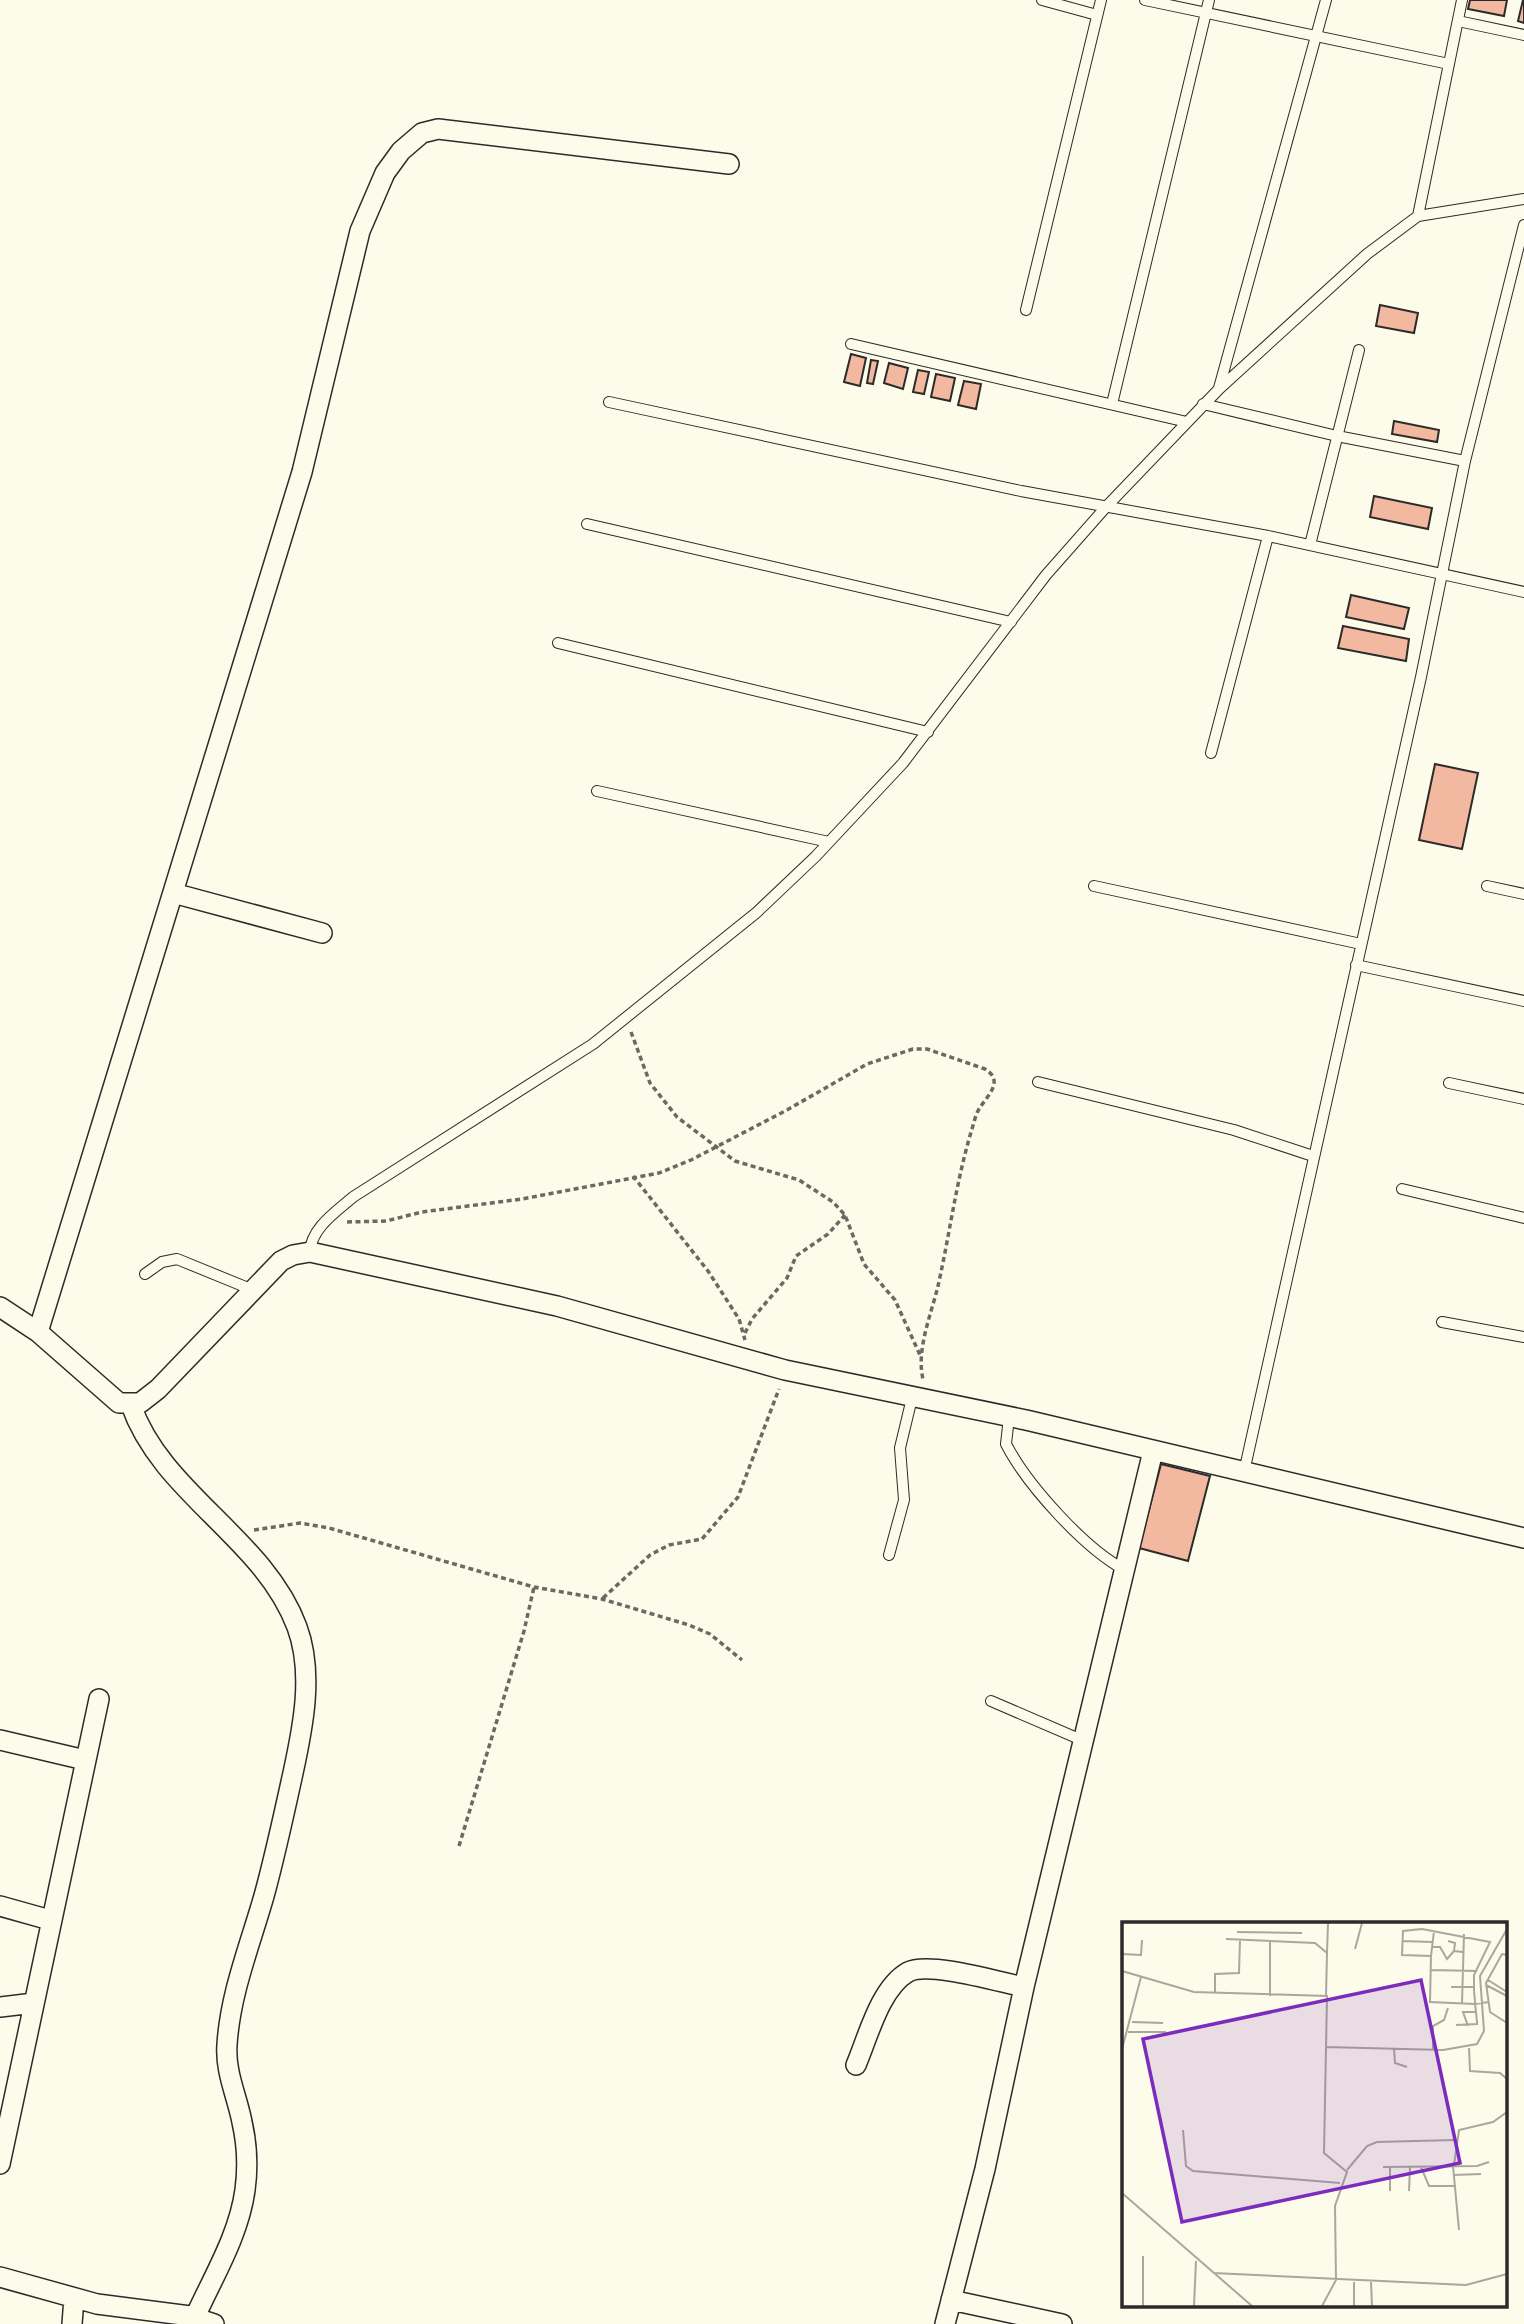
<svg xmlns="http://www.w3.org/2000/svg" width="1524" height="2324" viewBox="0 0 1524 2324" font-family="Cabin,sans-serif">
	<rect width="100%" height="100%" fill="#fdfbea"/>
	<path fill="#f2b8a0" stroke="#2b2b2b" stroke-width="2" d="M 1470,0 L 1507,0 L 1504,16 L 1468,9 Z
		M 1523,0 L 1524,0 L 1524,23 L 1518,21 Z
		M 1380,305 L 1418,313 L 1414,333 L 1376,326 Z
		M 851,354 L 866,358 L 860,386 L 844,382 Z
		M 871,360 L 878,361 L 873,384 L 867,383 Z
		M 889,363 L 908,368 L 903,389 L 884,383 Z
		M 918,370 L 929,372 L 924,394 L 913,392 Z
		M 936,374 L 955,378 L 950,401 L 931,397 Z
		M 964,381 L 981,384 L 976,409 L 958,405 Z
		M 1394,421 L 1439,430 L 1437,442 L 1392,434 Z
		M 1374,496 L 1432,508 L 1428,529 L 1370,517 Z
		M 1351,595 L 1409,608 L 1404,629 L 1346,617 Z
		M 1343,626 L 1409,639 L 1406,661 L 1338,648 Z
		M 1435,764 L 1478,773 L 1462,849 L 1419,840 Z
		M 1161,1464 L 1210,1476 L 1188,1561 L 1139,1548 Z"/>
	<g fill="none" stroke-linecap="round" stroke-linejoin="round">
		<g stroke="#2b2b2b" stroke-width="12">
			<path id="service" d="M 1042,0 L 1097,15
				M 1145,0 L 1449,64
				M 1458,21 L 1524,35
				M 1418,216 L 1462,0
				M 1026,310 L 1101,0
				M 851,344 L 1187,422
				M 1219,388 L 1326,0
				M 609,402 L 1021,491 L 1268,536 L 1524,592
				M 1112,404 L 1209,0
				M 1203,404 L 1337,436 L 1465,461
				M 587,524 L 1011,622
				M 1310,545 L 1359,350
				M 558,643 L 928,732
				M 1211,753 L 1268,536
				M 597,791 L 829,842
				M 1094,886 L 1361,944
				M 1487,886 L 1524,894
				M 1356,965 L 1524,1001
				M 1038,1082 L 1234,1130 L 1313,1156
				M 1449,1083 L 1524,1099
				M 1402,1189 L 1524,1218
				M 310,1252 C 311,1228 336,1212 353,1197 L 593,1044 L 756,913 L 816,856 L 903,763 L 1046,575 L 1106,507 L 1219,389 L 1367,254 L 1418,216 L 1524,199
				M 145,1274 L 162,1262 L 177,1259 L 253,1290
				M 1442,1322 L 1524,1337
				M 1009,1417 L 1006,1444 C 1027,1485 1085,1549 1125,1570
				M 1244,1472 L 1421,677 L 1465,461 L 1524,225
				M 889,1555 L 904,1500 L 900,1448 L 912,1398
				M 991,1701 L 1084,1741"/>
		</g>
		<g stroke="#2b2b2b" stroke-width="22">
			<path id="minor" d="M 173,893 L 322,933
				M 0,1307 L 38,1332 L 119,1403 L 140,1403 L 158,1389 L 281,1261 L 293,1255 L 310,1252 L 557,1306 L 785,1370 L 1026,1420 L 1524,1538
				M 38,1332 L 302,472 L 360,231 L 385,173 L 401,151 L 422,133 L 438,129 L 729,164
				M 131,1405 C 162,1494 264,1538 297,1627 C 314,1673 303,1727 293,1773 C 284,1814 275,1856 264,1896 C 250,1945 230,1994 227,2045 C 225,2072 237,2096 242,2122 C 247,2144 248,2168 245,2190 C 239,2235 213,2277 195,2317
				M 0,1740 L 85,1760
				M 0,1906 L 50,1920
				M 0,2007 L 34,2003
				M 856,2065 C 868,2037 880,1988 908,1972 C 929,1961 999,1982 1024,1987
				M 0,2164 L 99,1699
				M 0,2277 L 97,2304 L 190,2316 L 214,2324
				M 951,2300 L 1062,2324
				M 72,2324 L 74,2298
				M 945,2324 L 985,2169 L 1024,1987 L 1153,1451"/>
		</g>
		<path stroke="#6a6964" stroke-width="3.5" stroke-dasharray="5 3.5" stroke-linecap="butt" d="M 631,1032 L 650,1083 L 677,1117 L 735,1161 L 799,1180 L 833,1202 L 845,1215 L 864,1264 L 895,1300 L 920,1355
			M 633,1176 L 708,1271 L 739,1319 L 745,1340
			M 347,1222 L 386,1221 L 422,1212 L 522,1199 L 659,1173 L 691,1160 L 787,1110 L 867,1064 L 913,1049 L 927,1049 L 985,1069 C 1005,1081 987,1096 979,1109 C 976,1114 974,1122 972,1129 C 956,1181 950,1233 938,1286 C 931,1315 916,1350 923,1379
			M 745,1333 L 752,1319 L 787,1278 L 796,1256 L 828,1234 L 845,1215
			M 254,1530 L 300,1523 L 329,1528 L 534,1587 L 602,1599 L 689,1625 L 710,1634 L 742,1660
			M 603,1598 L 650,1555 L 669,1545 L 702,1539 L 738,1497 L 779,1389
			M 459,1846 L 524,1631 L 534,1587"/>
		<use href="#service" stroke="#fdfbea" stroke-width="10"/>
		<use href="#minor" stroke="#fdfbea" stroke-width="19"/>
	</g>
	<g transform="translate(1122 1922)">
		<rect width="385" height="385" fill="#fdfbea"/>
		<path fill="none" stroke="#a9a89e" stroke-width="2" d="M 115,10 L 180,11M 104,17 L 193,21 L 205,31 L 204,74M 280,19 L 310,20M 326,19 L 333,21 L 332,29 L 341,30M 310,25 L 318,25 L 325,37 L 332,29M 233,27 L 240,1M 205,31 L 206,1M 0,32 L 19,33 L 20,18M 385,33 L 380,32 L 364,61 L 368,90 L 385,101M 309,34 L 312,9M 309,48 L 355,49M 0,49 L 72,70 L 205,74 L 202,231 L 225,250 L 213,284 L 214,358 L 200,384M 366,58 L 385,70M 364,63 L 385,74M 329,65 L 352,65M 93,72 L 93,52 L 117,51 L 118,18M 148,74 L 148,19M 340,81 L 342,12M 10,100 L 41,101M 334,103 L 355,102 L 355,100 L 354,90 L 353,82 L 353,80 L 352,68 L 352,53 L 368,20 L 300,7 L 281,9 L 280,33 L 309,34 L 308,80 L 353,82 L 367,80M 346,104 L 341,90 L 354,90M 6,110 L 44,110M 204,125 L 321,128 L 355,122 L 362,109 L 358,54 L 385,7M 347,126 L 348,149 L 378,151 L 385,157M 0,127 L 19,55M 272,127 L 273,141 L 285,145M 311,128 L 311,104 L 322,98 L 326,86M 61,208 L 64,244 L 71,249 L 218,261M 332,243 L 337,208 L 371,200 L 385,190M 331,244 L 337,308M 261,245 L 355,244 L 367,240M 299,245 L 307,264 L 332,264M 225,248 L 245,224 L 255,220 L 332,218M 331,253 L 359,252M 268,269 L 268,245M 287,269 L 288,245M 0,271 L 130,384M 91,351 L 344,363 L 385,352M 232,360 L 232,384M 249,360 L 250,384M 21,384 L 21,334M 72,384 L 74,339"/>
		<path fill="#7b2cbf" fill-opacity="0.15" stroke="#7b2cbf" stroke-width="3.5" d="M 299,58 L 338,241 L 60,300 L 21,117 Z"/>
		<rect width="385" height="385" fill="none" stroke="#2b2b2b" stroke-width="3.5"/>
	</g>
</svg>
